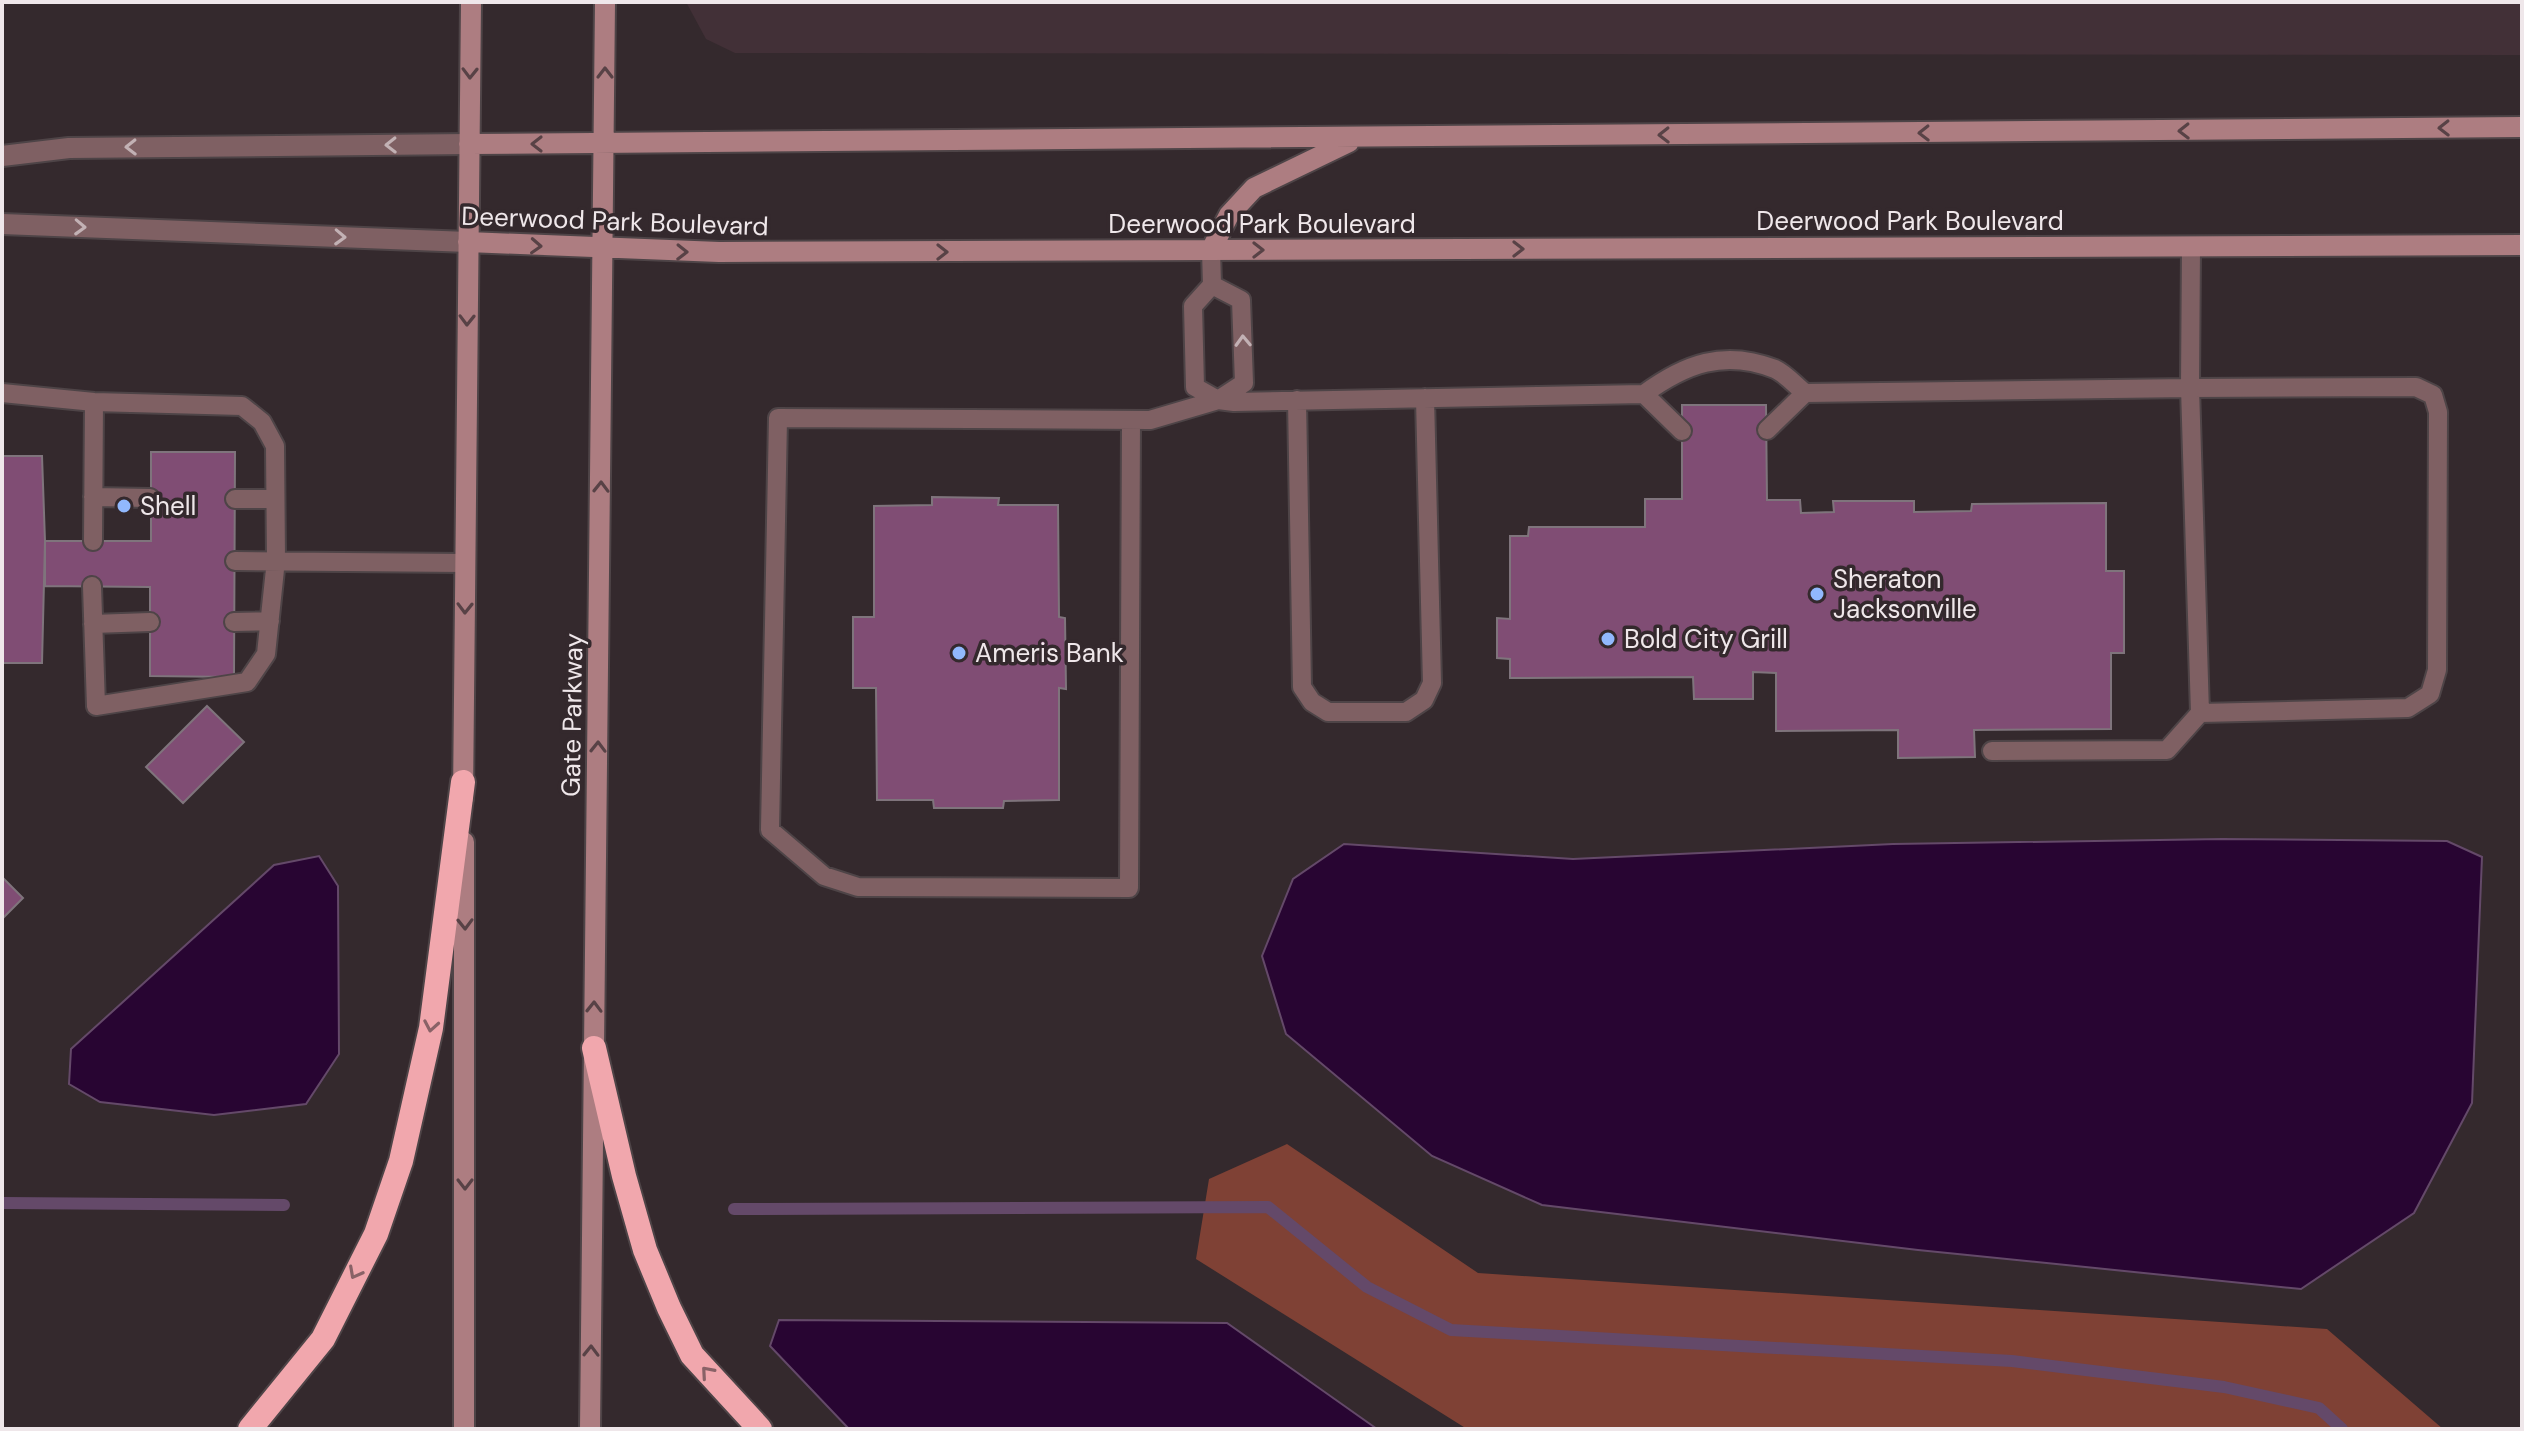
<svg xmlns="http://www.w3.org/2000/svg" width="2524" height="1431" viewBox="0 0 2524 1431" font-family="'DM Sans',sans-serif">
	<rect width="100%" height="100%" fill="#34292d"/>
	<path fill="#423037" d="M 686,2 L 2522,2 L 2522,55 L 735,53 L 706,39 Z"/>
	<path fill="#7f4135" d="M 1287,1144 L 1478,1273 L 2327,1329 L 2443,1429 L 1467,1429 L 1196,1259 L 1209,1179 Z"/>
	<path fill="#280532" stroke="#644969" stroke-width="2" d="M 2222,839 L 2447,841 L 2482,857 L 2472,1103 L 2414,1213 L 2301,1289 L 1918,1250 L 1542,1205 L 1432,1156 L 1286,1034 L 1262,956 L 1293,879 L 1344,844 L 1573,859 L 1893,844 Z
		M 319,856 L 338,886 L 339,1054 L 306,1104 L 214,1115 L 100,1102 L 69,1084 L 71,1049 L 274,865 Z
		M 779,1320 L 1227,1323 L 1377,1429 L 849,1429 L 770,1346 Z"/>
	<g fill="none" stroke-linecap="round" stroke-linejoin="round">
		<path stroke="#644969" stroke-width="12" d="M 2,1203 L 284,1205
			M 734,1209 L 1268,1207 L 1367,1287 L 1451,1330 L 2012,1361 L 2224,1387 L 2319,1408 L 2342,1429"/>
	</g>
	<path fill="#804d74" stroke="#7f747c" stroke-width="2" d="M 1682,405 L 1766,405 L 1767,500 L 1800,500 L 1801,513 L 1834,512 L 1833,501 L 1914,501 L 1914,512 L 1971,511 L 1972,504 L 2106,503 L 2106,571 L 2124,571 L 2124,653 L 2111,653 L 2111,729 L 1974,730 L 1975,757 L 1898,758 L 1898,730 L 1776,731 L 1776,673 L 1753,672 L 1753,699 L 1694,699 L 1693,677 L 1510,678 L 1510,659 L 1497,658 L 1497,618 L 1510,619 L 1510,536 L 1528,536 L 1529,527 L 1645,527 L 1645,499 L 1682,499 Z
		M 151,452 L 235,452 L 234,677 L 150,676 L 150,587 L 45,586 L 45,541 L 151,541 Z
		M 2,456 L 42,456 L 45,541 L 42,663 L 2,663 Z
		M 932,497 L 999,498 L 998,505 L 1058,505 L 1059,617 L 1065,618 L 1066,689 L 1059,688 L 1059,800 L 1004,801 L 1003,808 L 934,808 L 933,800 L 877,800 L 876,688 L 853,688 L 853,617 L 874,617 L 874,506 L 932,505 Z
		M 207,706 L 244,742 L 183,803 L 146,767 Z
		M 2,877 L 23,898 L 2,919 Z"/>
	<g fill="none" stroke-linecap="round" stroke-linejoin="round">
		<g stroke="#4e4447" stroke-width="22">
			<path id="service" d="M 1211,250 L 1212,285 L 1193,306 L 1195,387 L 1218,400 L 1234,402 L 1644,394 C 1685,364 1724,349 1775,369 C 1786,374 1796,386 1805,393 L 2190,388 L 2191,246
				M 2416,387 L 2433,395 L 2438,412 L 2437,670 L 2430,694 L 2408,708 L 2200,713 L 2190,388 Z
				M 2,393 L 94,402 L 242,406 L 262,422 L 275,446 L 276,560 L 266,654 L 247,682 L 96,706 L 92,586
				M 1644,394 L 1682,431
				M 1297,400 L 1302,687 L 1312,702 L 1328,712 L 1406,712 L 1424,700 L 1432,683 L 1425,398
				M 1131,420 L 1129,888 L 858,887 L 824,876 L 770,830 L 778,418 L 1150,420 L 1218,400 L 1244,383 L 1241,300 L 1212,285
				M 1767,430 L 1805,393
				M 93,497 L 150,498
				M 235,499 L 275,499
				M 93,541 L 94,402
				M 235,561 L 465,563
				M 234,622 L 270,621
				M 93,624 L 150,622
				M 1992,751 L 2167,750 L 2200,713"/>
		</g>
		<g stroke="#4e4447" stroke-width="24">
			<path id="minor" d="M 2,156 L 69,148 L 469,144
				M 2,224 L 468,242"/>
		</g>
		<g stroke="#4e4447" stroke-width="24">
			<path id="secondary" d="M 469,144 L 2522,127
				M 468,242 L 719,252 L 2522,245
				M 1211,250 L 1229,215 L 1254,188 L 1349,142
				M 463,798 L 471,2
				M 464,842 L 464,1429
				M 590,1429 L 605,2"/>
		</g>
		<g stroke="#4e4447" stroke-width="28">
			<path id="motorway" d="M 594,1048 L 624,1176 L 645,1250 L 669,1308 L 692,1355 L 760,1429
				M 250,1429 L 323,1339 L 376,1234 L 401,1161 L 431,1028 L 463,782"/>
		</g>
		<use href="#service" stroke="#7f6063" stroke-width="18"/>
		<use href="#minor" stroke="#7f6063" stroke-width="20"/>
		<use href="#secondary" stroke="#ad7d81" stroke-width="20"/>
		<use href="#motorway" stroke="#f1a7ad" stroke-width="24"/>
	</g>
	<defs><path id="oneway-chevron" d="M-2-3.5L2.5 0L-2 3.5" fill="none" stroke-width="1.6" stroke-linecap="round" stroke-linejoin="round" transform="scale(2)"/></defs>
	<g stroke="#584246">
		<use href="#oneway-chevron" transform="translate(470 73) rotate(91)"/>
		<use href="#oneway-chevron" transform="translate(605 73) rotate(-90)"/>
		<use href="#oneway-chevron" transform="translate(2444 128) rotate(179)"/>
		<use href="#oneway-chevron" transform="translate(2184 131) rotate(179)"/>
		<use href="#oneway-chevron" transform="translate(1924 133) rotate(179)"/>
		<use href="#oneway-chevron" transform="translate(1664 135) rotate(179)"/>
		<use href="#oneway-chevron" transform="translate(537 144) rotate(180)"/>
		<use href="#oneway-chevron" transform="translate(536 246) rotate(3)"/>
		<use href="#oneway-chevron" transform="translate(1518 249)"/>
		<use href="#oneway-chevron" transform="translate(1258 250)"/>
		<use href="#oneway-chevron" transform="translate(682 252) rotate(1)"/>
		<use href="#oneway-chevron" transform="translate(942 252)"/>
		<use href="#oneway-chevron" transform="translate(467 320) rotate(91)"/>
		<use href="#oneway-chevron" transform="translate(601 487) rotate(-89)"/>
		<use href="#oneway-chevron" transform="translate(465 608) rotate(91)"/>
		<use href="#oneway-chevron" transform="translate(598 747) rotate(-89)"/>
		<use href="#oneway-chevron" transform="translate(465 924) rotate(89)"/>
		<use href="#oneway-chevron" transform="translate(594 1007) rotate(-89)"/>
		<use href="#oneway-chevron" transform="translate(465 1184) rotate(90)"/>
		<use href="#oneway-chevron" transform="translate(591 1351) rotate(-89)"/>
	</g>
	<g stroke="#c2b1b4">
		<use href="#oneway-chevron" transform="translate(391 145) rotate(179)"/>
		<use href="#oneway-chevron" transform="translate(131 147) rotate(179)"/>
		<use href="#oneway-chevron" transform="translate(80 227) rotate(2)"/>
		<use href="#oneway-chevron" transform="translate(340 237) rotate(2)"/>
		<use href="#oneway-chevron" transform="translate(1243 341) rotate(-92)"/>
	</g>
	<g stroke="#896267">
		<use href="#oneway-chevron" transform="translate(431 1026) rotate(100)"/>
		<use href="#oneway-chevron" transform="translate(355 1273) rotate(118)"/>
		<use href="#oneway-chevron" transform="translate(707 1372) rotate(-131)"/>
	</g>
	<g fill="#91b8fd" stroke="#34292d" stroke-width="3">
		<circle cx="124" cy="506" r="8"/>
		<circle cx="1817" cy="594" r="8"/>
		<circle cx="1608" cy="639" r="8"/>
		<circle cx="959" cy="653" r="8"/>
	</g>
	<g text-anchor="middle" stroke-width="7" stroke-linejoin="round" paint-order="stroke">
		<g font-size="26" fill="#efe7ea" stroke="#34292d">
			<text transform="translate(615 221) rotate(2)" y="9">Deerwood Park Boulevard</text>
			<text x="1910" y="230">Deerwood Park Boulevard</text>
			<text x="1262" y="233">Deerwood Park Boulevard</text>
			<text transform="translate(572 715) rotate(-89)" y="9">Gate Parkway</text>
		</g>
		<g font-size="26" fill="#efe7ea" stroke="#34292d" text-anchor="start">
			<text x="140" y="515">Shell</text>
			<text x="1833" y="588">Sheraton<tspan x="1833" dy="30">Jacksonville</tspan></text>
			<text x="1624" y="648">Bold City Grill</text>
			<text x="975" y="662">Ameris Bank</text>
		</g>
	</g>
	<rect width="2524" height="1431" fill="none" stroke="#efe7ea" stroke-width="8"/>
</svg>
